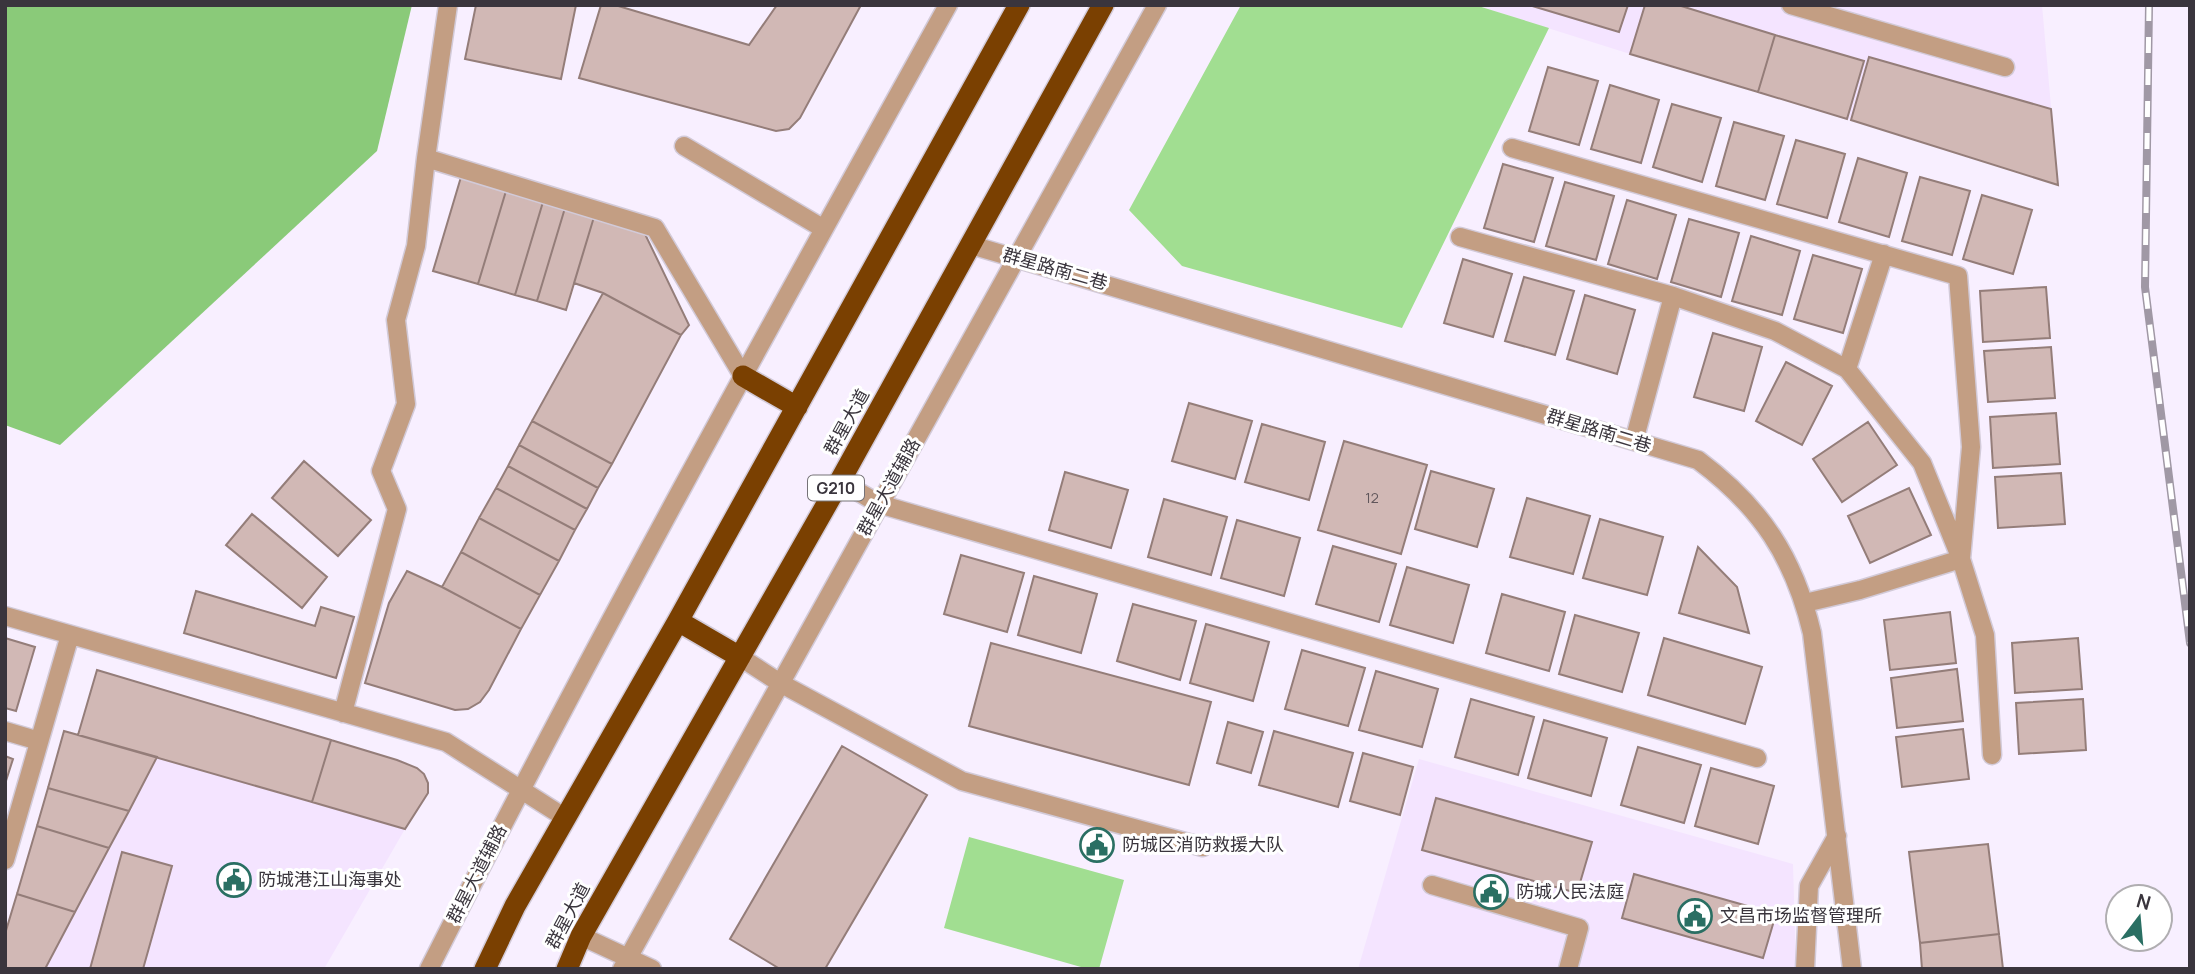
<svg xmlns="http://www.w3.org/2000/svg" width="2195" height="974" viewBox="0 0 2195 974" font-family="Manrope,'Noto Sans SC',sans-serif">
	<rect width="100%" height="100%" fill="#f8efff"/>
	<path fill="#f4e4ff" d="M 1475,5 L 2042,5 L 2058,185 L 1851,120 L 1630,54 Z
		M 157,757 L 405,829 L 324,969 L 45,969 Z
		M 1419,759 L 1793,864 L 1796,969 L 1358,969 Z"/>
	<path fill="#a1de91" d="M 1241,5 L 1475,5 L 1549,28 L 1402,328 L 1182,266 L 1129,210 Z
		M 969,837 L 1124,880 L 1099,969 L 1088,969 L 944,928 Z"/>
	<path fill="#8aca79" d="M 5,5 L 412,5 L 377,151 L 60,445 L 5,425 Z"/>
	<path fill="#d1b8b5" stroke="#947d79" stroke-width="2" d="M 476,5 L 576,5 L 561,79 L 465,59 Z
		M 601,5 L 615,5 L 749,45 L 777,5 L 861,5 L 800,118 L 789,129 L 776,131 L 579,78 Z
		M 1529,5 L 1628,5 L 1619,32 Z
		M 1645,5 L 1678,5 L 1775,35 L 1758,92 L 1630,54 Z
		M 1775,35 L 1864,61 L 1847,119 L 1758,92 Z
		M 1869,57 L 2051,109 L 2058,185 L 1851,120 Z
		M 1548,67 L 1598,81 L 1579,145 L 1529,131 Z
		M 1610,85 L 1659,100 L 1641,163 L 1591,149 Z
		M 1672,104 L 1721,118 L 1702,182 L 1653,167 Z
		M 1734,122 L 1784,136 L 1765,200 L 1716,186 Z
		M 1796,140 L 1845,154 L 1827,218 L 1777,204 Z
		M 1858,158 L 1907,173 L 1889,237 L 1839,222 Z
		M 1503,164 L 1553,178 L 1534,242 L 1484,228 Z
		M 461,177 L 506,191 L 478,284 L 433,271 Z
		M 1920,177 L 1970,191 L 1952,255 L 1902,241 Z
		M 1565,182 L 1614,196 L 1596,260 L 1546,246 Z
		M 506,191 L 543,202 L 515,295 L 478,284 Z
		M 1982,195 L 2032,210 L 2013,274 L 1963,259 Z
		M 1627,200 L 1676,215 L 1657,279 L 1608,264 Z
		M 543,202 L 565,208 L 537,301 L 515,295 Z
		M 565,208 L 594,217 L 566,310 L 537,301 Z
		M 594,217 L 645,234 L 689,325 L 681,335 L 603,293 L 574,283 Z
		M 1689,219 L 1739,233 L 1721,297 L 1671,282 Z
		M 1751,236 L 1800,251 L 1782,315 L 1732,301 Z
		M 1813,255 L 1862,269 L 1843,333 L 1794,319 Z
		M 1463,259 L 1512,274 L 1493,337 L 1444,323 Z
		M 1524,277 L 1574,291 L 1555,355 L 1505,341 Z
		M 2046,287 L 2050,338 L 1983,342 L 1980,291 Z
		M 603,293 L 681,335 L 612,464 L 532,421 Z
		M 1585,295 L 1635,310 L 1617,374 L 1567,359 Z
		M 1713,333 L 1762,347 L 1744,411 L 1694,397 Z
		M 2051,347 L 2055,398 L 1988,402 L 1984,351 Z
		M 1786,362 L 1832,386 L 1802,445 L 1756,421 Z
		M 1189,403 L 1252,421 L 1235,479 L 1172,461 Z
		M 2056,413 L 2060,464 L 1993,468 L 1990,417 Z
		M 532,421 L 612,464 L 598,488 L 519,445 Z
		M 1868,422 L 1897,465 L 1842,502 L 1813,459 Z
		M 1262,424 L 1325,442 L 1309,500 L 1245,482 Z
		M 1344,441 L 1427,465 L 1401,554 L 1318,530 Z
		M 519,445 L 598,488 L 587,509 L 508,466 Z
		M 304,461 L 371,520 L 338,556 L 272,498 Z
		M 508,466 L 587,509 L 575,530 L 496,488 Z
		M 1431,471 L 1494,489 L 1477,547 L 1415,529 Z
		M 1065,472 L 1128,490 L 1111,548 L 1049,530 Z
		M 2061,473 L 2065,524 L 1998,528 L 1995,477 Z
		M 496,488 L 575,530 L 559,561 L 479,518 Z
		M 1909,488 L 1931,535 L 1870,563 L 1848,516 Z
		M 1527,498 L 1590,516 L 1573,574 L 1510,557 Z
		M 1164,499 L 1227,517 L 1211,575 L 1148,557 Z
		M 252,514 L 327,577 L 302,608 L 226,545 Z
		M 479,518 L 559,561 L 540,595 L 461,552 Z
		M 1600,519 L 1663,537 L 1647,595 L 1583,578 Z
		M 1237,520 L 1300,538 L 1284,596 L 1221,578 Z
		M 1333,546 L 1396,564 L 1379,622 L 1316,604 Z
		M 1698,547 L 1737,587 L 1749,633 L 1679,613 Z
		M 461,552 L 540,595 L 521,629 L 442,587 Z
		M 961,555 L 1024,573 L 1007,632 L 944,614 Z
		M 1407,567 L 1469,585 L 1453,643 L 1390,625 Z
		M 407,571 L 442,587 L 521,629 L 489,690 L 480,702 L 468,709 L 455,710 L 365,683 L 389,603 Z
		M 1034,576 L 1097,594 L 1081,653 L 1018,635 Z
		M 196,591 L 315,626 L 321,607 L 354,617 L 336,678 L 184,633 Z
		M 1502,594 L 1565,612 L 1549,671 L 1486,653 Z
		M 1133,604 L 1196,621 L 1180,680 L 1117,661 Z
		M 1950,612 L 1956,663 L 1890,670 L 1884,620 Z
		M 1575,615 L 1639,633 L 1622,692 L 1559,674 Z
		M 1206,624 L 1269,642 L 1253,701 L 1190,683 Z
		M 5,638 L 35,647 L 16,711 L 5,708 Z
		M 1664,638 L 1762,667 L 1745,724 L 1648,695 Z
		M 2078,638 L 2082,689 L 2015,693 L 2012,643 Z
		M 991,643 L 1211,702 L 1189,785 L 969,726 Z
		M 1302,650 L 1365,668 L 1348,726 L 1285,709 Z
		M 1957,669 L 1963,721 L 1897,728 L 1891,678 Z
		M 97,670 L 331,740 L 312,802 L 78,735 Z
		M 1376,671 L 1438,689 L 1422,747 L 1359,730 Z
		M 1471,699 L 1534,717 L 1518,775 L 1455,757 Z
		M 2083,699 L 2086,750 L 2019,754 L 2016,703 Z
		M 1544,720 L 1607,738 L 1591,796 L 1528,778 Z
		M 1228,722 L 1263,732 L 1251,773 L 1217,763 Z
		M 1963,729 L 1969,779 L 1902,787 L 1896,737 Z
		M 64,731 L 157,757 L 129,811 L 48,788 Z
		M 1274,731 L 1353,753 L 1338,807 L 1259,785 Z
		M 331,740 L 397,760 L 417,768 L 424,774 L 428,783 L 428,793 L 405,829 L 312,802 Z
		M 842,746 L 927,795 L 825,969 L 780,969 L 730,939 Z
		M 1638,747 L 1701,765 L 1684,823 L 1621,805 Z
		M 1363,753 L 1413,767 L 1400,815 L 1350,801 Z
		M 5,756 L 13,759 L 5,784 Z
		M 1711,768 L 1774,786 L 1758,844 L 1695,826 Z
		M 48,788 L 129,811 L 109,848 L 37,826 Z
		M 1436,798 L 1592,842 L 1577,893 L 1422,850 Z
		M 37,826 L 109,848 L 75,912 L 17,894 Z
		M 1988,844 L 1999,934 L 1920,943 L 1909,852 Z
		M 122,852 L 172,866 L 143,969 L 90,969 Z
		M 1634,874 L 1776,914 L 1763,958 L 1622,918 Z
		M 17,894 L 75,912 L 45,969 L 5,969 L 5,934 Z
		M 1999,934 L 2003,969 L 1922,969 L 1920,943 Z"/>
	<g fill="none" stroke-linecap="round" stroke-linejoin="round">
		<g stroke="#d2cad8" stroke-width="21">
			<path id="minor" d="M 448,5 L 426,158 L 655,228 L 743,376
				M 1791,5 L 2005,67
				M 684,146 L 824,229
				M 1512,148 L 1958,276 L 1971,447 L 1961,559 L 1860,590 L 1805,603
				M 1460,237 L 1673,296 L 1775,331 L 1847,369 L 1922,463 L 1961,559 L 1985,635 L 1992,755
				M 971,245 L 1698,460 C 1761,507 1794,557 1812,633 L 1852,969
				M 1847,369 L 1884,254
				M 1634,441 L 1673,296
				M 840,481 L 879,504 L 1757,758
				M 5,616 L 446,742 L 564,817
				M 740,657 L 780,683 L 962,781 L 1203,847
				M 343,713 L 397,509 L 381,471 L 406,404 L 396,320 L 416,246 L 426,158
				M 5,731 L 39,741
				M 5,860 L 70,635
				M 1432,885 L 1579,928 L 1568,969
				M 581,936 L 652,969
				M 429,969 C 594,643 771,324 948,5
				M 622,969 L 1157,5
				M 1805,969 L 1809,886 L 1837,836"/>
		</g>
		<g stroke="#d2cad8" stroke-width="24">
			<path id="highway" d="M 743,376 L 797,407
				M 678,621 L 740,657
				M 485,969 L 515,906 L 678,621 L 1019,5
				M 567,969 L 581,936 L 840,481 L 1103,5"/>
		</g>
		<use href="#minor" stroke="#c39e83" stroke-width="18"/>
		<use href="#highway" stroke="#7a4001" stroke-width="21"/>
		<g stroke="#a098a5" stroke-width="8">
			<path id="rail" d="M 2149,5 L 2145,287 L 2190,643"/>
		</g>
		<use href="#rail" stroke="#fff" stroke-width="5" stroke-dasharray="16" stroke-linecap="butt"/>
	</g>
	<defs>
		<g id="civic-ring" transform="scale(1.75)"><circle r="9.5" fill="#fff" stroke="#2a6f63" stroke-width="1.5"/><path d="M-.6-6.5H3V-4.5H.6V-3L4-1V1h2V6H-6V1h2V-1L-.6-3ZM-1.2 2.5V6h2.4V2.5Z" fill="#2a6f63"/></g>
	</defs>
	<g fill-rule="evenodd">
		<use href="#civic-ring" x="1097" y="845"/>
		<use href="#civic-ring" x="234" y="880"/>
		<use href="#civic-ring" x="1491" y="892"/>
		<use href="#civic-ring" x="1695" y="916"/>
	</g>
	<g text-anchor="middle" stroke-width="6" stroke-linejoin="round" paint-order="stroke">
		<g font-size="14" fill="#60565b">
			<text x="1372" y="503">12</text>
		</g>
		<rect fill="#fff" stroke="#757277" stroke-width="2" x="808" y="475.5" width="56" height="25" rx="5"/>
		<g font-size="16" font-weight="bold" fill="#3a353d">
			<text x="836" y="494">G210</text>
		</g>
		<g font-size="18" fill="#3a353d" stroke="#fff">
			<text transform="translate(1055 269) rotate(16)" y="6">群星路南二巷</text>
			<text transform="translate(847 422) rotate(-61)" y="6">群星大道</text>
			<text transform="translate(1599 431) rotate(17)" y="6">群星路南二巷</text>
			<text transform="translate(889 487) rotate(-61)" y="6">群星大道辅路</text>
			<text transform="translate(477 874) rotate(-63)" y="6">群星大道辅路</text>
			<text transform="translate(568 916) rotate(-62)" y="6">群星大道</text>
		</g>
		<g font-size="18" fill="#3a353d" stroke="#fff" text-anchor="start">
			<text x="1122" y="851">防城区消防救援大队</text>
			<text x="258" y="886">防城港江山海事处</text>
			<text x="1516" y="898">防城人民法庭</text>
			<text x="1720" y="922">文昌市场监督管理所</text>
		</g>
	</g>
	<rect width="2195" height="974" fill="none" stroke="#3a353d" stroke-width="14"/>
	<g transform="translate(2139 918) rotate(16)"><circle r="33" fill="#ffffff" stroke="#b0aeb1" stroke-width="2"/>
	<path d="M0-5L12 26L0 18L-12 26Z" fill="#2a6f63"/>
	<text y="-10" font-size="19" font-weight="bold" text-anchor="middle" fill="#3a353d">N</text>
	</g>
</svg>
